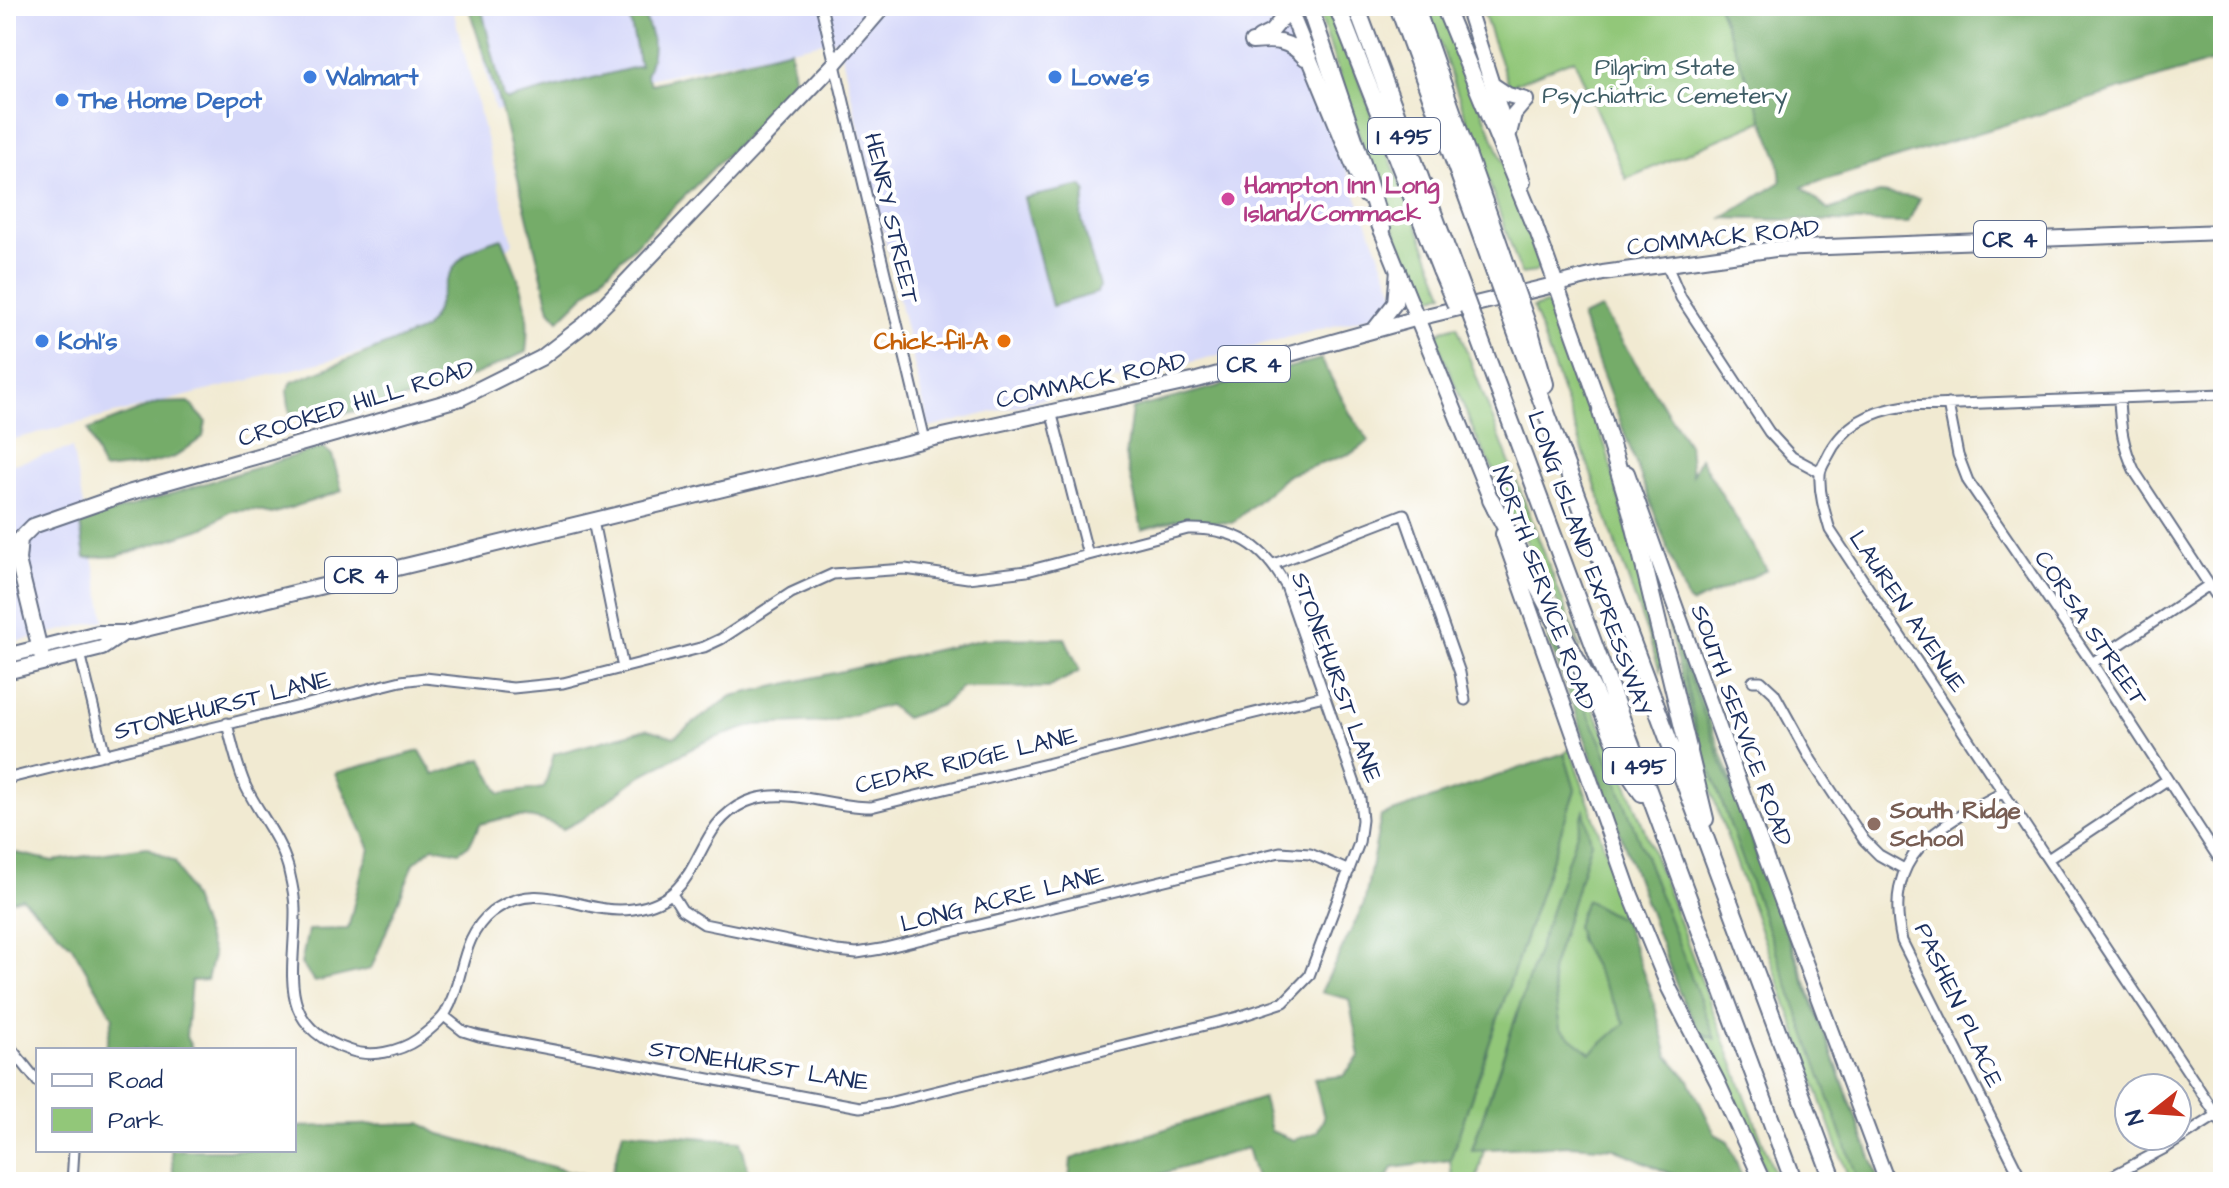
<svg xmlns="http://www.w3.org/2000/svg" width="2229" height="1188" viewBox="0 0 2229 1188" font-family="'Architects Daughter',sans-serif">
	<rect width="100%" height="100%" fill="#fff"/>
	<filter id="ink" filterUnits="userSpaceOnUse"><feTurbulence type="fractalNoise" baseFrequency=".0125" numOctaves="2"/><feDisplacementMap in="SourceGraphic" scale="16" xChannelSelector="R" yChannelSelector="G"/><feConvolveMatrix kernelMatrix="1 2 1 2 8 2 1 2 1" color-interpolation-filters="sRGB"/></filter>
	<filter id="wash" filterUnits="userSpaceOnUse"><feTurbulence type="fractalNoise" baseFrequency=".006" numOctaves="4" result="noise"/><feDisplacementMap in="SourceGraphic" scale="32" xChannelSelector="R" yChannelSelector="G"/><feGaussianBlur stdDeviation="1.8" result="paint"/><feColorMatrix in="noise" values="0 0 0 0 0 0 0 0 0 0 0 0 0 0 0 0 0 1.4 0 .05"/><feComposite in="paint" operator="in"/></filter>
	<g filter="url(#wash)">
		<rect width="100%" height="100%" fill="#f1ead2"/>
		<path fill="#d5d8f9" d="M 6,6 L 452,6 L 513,242 L 442,332 L 6,441 Z
			M 470,6 L 1282,6 L 1401,309 L 929,428 L 838,39 L 495,111 Z
			M 72,448 L 105,620 L 6,644 L 6,466 Z"/>
		<path fill="#92c779" stroke="#567b6c" stroke-width="2" d="M 1317,6 L 1329,6 L 1444,293 L 1427,300 L 1424,295 L 1420,296 L 1361,141 Z
			M 1427,6 L 1440,6 L 1498,149 L 1540,267 L 1535,272 L 1521,274 Z
			M 1481,6 L 1866,6 L 1837,89 L 1626,179 L 1574,59 L 1509,86 Z
			M 1546,304 L 1553,306 L 1606,448 L 1662,661 L 1660,670 L 1533,308 Z
			M 1457,326 L 1581,649 L 1505,500 L 1508,498 L 1476,437 L 1435,336 L 1443,330 Z
			M 1660,587 L 1880,1182 L 1850,1182 L 1702,766 Z
			M 1532,595 L 1536,595 L 1616,755 L 1778,1182 L 1769,1182 L 1749,1131 L 1679,992 Z
			M 1570,749 L 1627,912 L 1624,921 L 1586,901 L 1576,926 L 1580,941 L 1625,1023 L 1591,1054 L 1560,1029 L 1551,971 L 1591,842 L 1584,813 L 1472,1149 L 1484,1149 L 1476,1182 L 1453,1182 L 1450,1160 L 1575,790 L 1564,753 Z"/>
		<path fill="#75ac69" stroke="#486e64" stroke-width="2" d="M 468,6 L 481,6 L 503,97 L 507,100 L 640,66 L 627,6 L 641,6 C 651,38 659,40 646,75 L 651,84 L 790,49 L 794,77 L 773,109 L 559,320 L 550,310 L 500,105 Z
			M 1718,6 L 2223,6 L 2223,58 L 1802,187 L 1828,210 L 1880,193 L 1920,198 L 1908,223 L 1723,218 L 1781,182 L 1778,157 Z
			M 1082,186 L 1086,191 L 1081,216 L 1099,287 L 1097,293 L 1052,306 L 1024,198 Z
			M 502,238 C 520,281 532,304 526,352 C 501,363 477,375 452,384 C 424,395 313,428 290,413 L 287,391 L 292,382 L 423,330 C 436,317 437,306 443,290 C 454,259 470,246 502,238 Z
			M 1601,309 L 1689,446 L 1692,475 L 1700,458 L 1767,570 L 1692,604 L 1687,600 L 1581,317 Z
			M 1321,359 L 1351,415 L 1369,441 L 1352,453 L 1288,475 L 1232,523 L 1175,520 L 1142,530 L 1126,457 L 1132,409 Z
			M 188,402 L 206,421 L 203,437 L 175,457 L 139,466 L 103,470 L 88,430 L 157,403 Z
			M 323,447 L 332,455 L 342,491 L 272,514 L 254,510 L 231,511 L 204,528 L 118,556 L 85,558 L 80,522 Z
			M 1532,595 L 1601,741 L 1715,1039 L 1699,1032 L 1679,992 Z
			M 1065,638 L 1080,671 L 1048,688 L 961,688 L 942,705 L 905,718 L 889,705 L 827,722 L 755,725 L 706,741 L 642,775 L 583,819 L 563,829 C 531,812 514,815 480,824 L 470,844 L 459,852 L 433,847 L 414,863 L 371,969 L 315,982 L 301,964 L 308,930 L 348,929 L 362,870 L 370,849 L 335,773 L 420,751 L 434,775 L 482,759 L 500,794 L 544,788 L 554,754 L 647,729 L 674,737 L 732,696 L 984,639 Z
			M 1678,646 L 1880,1182 L 1859,1182 L 1697,733 Z
			M 1564,753 L 1575,790 L 1450,1160 L 1393,1168 L 1387,1178 L 1374,1182 L 1257,1182 L 1247,1148 L 1135,1182 L 1069,1182 L 1071,1159 L 1263,1098 L 1271,1131 L 1294,1140 L 1317,1132 L 1324,1118 L 1314,1079 L 1343,1076 L 1360,1056 L 1349,999 L 1321,992 L 1364,904 L 1381,816 Z
			M 1584,811 L 1591,842 L 1551,971 L 1560,1029 L 1591,1053 L 1625,1023 L 1580,941 L 1576,926 L 1586,900 L 1624,921 L 1654,1002 L 1668,1056 L 1689,1080 L 1715,1134 L 1728,1141 L 1744,1182 L 1695,1182 L 1666,1172 L 1614,1148 L 1569,1145 L 1472,1150 Z
			M 146,847 L 175,862 L 192,898 L 213,955 L 207,980 L 191,981 L 186,1037 L 193,1050 L 105,1050 L 113,1017 L 72,946 L 22,898 L 6,902 L 8,851 L 53,861 Z
			M 421,1123 L 437,1133 L 560,1169 L 610,1180 L 623,1131 L 741,1141 L 751,1182 L 174,1182 L 171,1150 L 294,1150 L 294,1127 Z"/>
	</g>
	<g filter="url(#ink)">
		<g fill="none" stroke-linecap="round" stroke-linejoin="round">
			<g stroke="#667087" stroke-width="13">
				<path id="street" d="M 821,6 L 925,440
					M 1666,263 L 1681,298 L 1769,432 L 1792,457 L 1820,472
					M 2223,394 L 1906,406 C 1871,411 1843,424 1827,458 C 1824,463 1820,469 1820,475 C 1819,494 1825,513 1830,530 L 2223,1125
					M 2119,398 C 2120,426 2123,447 2135,472 L 2223,606
					M 1948,404 L 1958,455 L 1968,481 L 2092,663 L 2223,865
					M 1051,411 L 1088,555
					M 593,521 L 623,668
					M 6,545 L 22,535
					M 1274,564 L 1404,514 L 1460,673 L 1465,700
					M 80,653 L 105,755
					M 2092,663 L 2209,585
					M 1753,681 L 1761,681 L 1774,693 L 1811,760 L 1864,840 L 1879,855 L 1904,869
					M 227,723 C 232,745 237,766 246,787 C 259,814 279,836 288,867 C 291,880 295,895 295,909 C 296,969 273,1025 349,1050 C 371,1058 399,1052 418,1039 C 427,1032 439,1023 445,1014 C 465,980 459,938 492,912 C 541,875 583,917 633,909 C 708,898 688,828 746,802 C 784,785 832,808 871,807 L 1324,696
					M 6,779 L 401,681 L 425,678 L 513,688 L 563,683 L 704,647 L 721,639 L 791,593 L 833,574 L 905,569 L 968,578 L 1027,571 L 1188,529 C 1235,528 1263,544 1286,586 L 1360,798 L 1362,820 L 1359,843 L 1309,976 L 1284,1002 L 1238,1017 L 888,1103 L 860,1107 L 479,1036 L 463,1031 L 444,1016
					M 2004,792 C 1936,827 1882,854 1902,941 L 2023,1182
					M 2048,859 L 2167,780
					M 672,894 L 682,910 L 704,924 L 837,951 L 857,953 L 881,949 L 1280,852 L 1310,854 L 1349,871
					M 6,1042 L 38,1082
					M 72,1182 L 74,1150
					M 2101,1182 L 2167,1147 L 2217,1115"/>
			</g>
			<g stroke="#667087" stroke-width="18">
				<path id="secondary" d="M 1288,6 L 1366,196
					M 1467,6 L 1523,182
					M 1259,38 L 1271,32 L 1281,20 L 1281,6
					M 1252,42 C 1275,40 1288,39 1305,58
					M 1493,85 L 1508,95 L 1526,100
					M 1509,134 L 1514,114 L 1526,100
					M 1531,214 L 1605,421
					M 1378,222 L 1495,510
					M 1627,473 L 1762,847 L 1887,1182
					M 1503,534 L 1630,893 L 1669,988 L 1717,1081 L 1763,1182
					M 43,662 L 18,560 L 20,539 L 33,526 L 128,493 L 461,398 L 541,358 L 585,324 L 607,302 L 835,63 L 884,6"/>
			</g>
			<g stroke="#667087" stroke-width="18">
				<path id="primary" d="M 1374,330 L 1395,303 L 1398,270
					M 6,656 L 98,633 L 129,633 L 925,440 L 1197,380 L 1418,318 L 1603,273 L 1775,249 L 2223,232
					M 6,672 L 102,648 L 121,635"/>
			</g>
			<g stroke="#667087" stroke-width="20">
				<path id="highway" d="M 1309,6 L 1363,166 L 1382,229
					M 1337,6 L 1441,270
					M 1356,6 L 1453,266
					M 1398,6 L 1489,257
					M 1415,6 L 1502,253
					M 1444,6 L 1534,225
					M 1531,335 L 1545,384
					M 1519,340 L 1834,1182
					M 1484,350 L 1794,1182
					M 1601,412 L 1631,511 L 1705,819
					M 1491,500 L 1592,688 L 1630,775 L 1642,793"/>
			</g>
			<use href="#street" stroke="#fff" stroke-width="9"/>
			<use href="#secondary" stroke="#fff" stroke-width="14"/>
			<use href="#primary" stroke="#fff" stroke-width="14"/>
			<use href="#highway" stroke="#fff" stroke-width="16"/>
			<g stroke="#667087" stroke-width="20" stroke-linecap="butt">
				<path id="highway-bridge" d="M 1502,253 L 1531,335
					M 1489,257 L 1519,340
					M 1453,266 L 1484,350
					M 1441,270 L 1456,305"/>
			</g>
			<use href="#highway-bridge" stroke="#fff" stroke-width="16"/>
		</g>
	</g>
	<g fill="#3f7fe0" stroke="#fff" stroke-width="3">
		<circle cx="310" cy="77" r="8"/>
		<circle cx="1055" cy="77" r="8"/>
		<circle cx="62" cy="100" r="8"/>
		<circle cx="42" cy="341" r="8"/>
	</g>
	<circle fill="#d1479c" stroke="#fff" stroke-width="3" cx="1228" cy="199" r="8"/>
	<circle fill="#e8710a" stroke="#fff" stroke-width="3" cx="1004" cy="341" r="8"/>
	<circle fill="#8d6e63" stroke="#fff" stroke-width="3" cx="1874" cy="824" r="8"/>
	<g text-anchor="middle" stroke-width="8" stroke-linejoin="round" paint-order="stroke">
		<g fill="#fff" stroke="#5f6d8e" stroke-width="2">
			<rect x="1368" y="118" width="72" height="36" rx="6"/>
			<rect x="1974" y="221" width="72" height="36" rx="6"/>
			<rect x="1218" y="346" width="72" height="36" rx="6"/>
			<rect x="325" y="557" width="72" height="36" rx="6"/>
			<rect x="1603" y="748" width="72" height="36" rx="6"/>
		</g>
		<g font-size="22" font-weight="bold" fill="#1b2f5e">
			<text x="1404" y="144">I 495</text>
			<text x="2010" y="247">CR 4</text>
			<text x="1254" y="372">CR 4</text>
			<text x="361" y="583">CR 4</text>
			<text x="1639" y="774">I 495</text>
		</g>
		<g font-size="24" fill="#3f5d66" stroke="#fff">
			<text x="1665" y="75">Pilgrim State<tspan x="1665" dy="28">Psychiatric Cemetery</tspan></text>
		</g>
		<g font-size="24" font-weight="bold" fill="#366cbe" stroke="#fff" text-anchor="start">
			<text x="326" y="85">Walmart</text>
			<text x="1071" y="85">Lowe's</text>
			<text x="78" y="108">The Home Depot</text>
			<text x="58" y="349">Kohl's</text>
		</g>
		<g font-size="24" font-weight="bold" fill="#b23c85" stroke="#fff" text-anchor="start">
			<text x="1244" y="193">Hampton Inn Long<tspan x="1244" dy="28">Island/Commack</tspan></text>
		</g>
		<g font-size="24" fill="#1b2f5e" stroke="#fff">
			<text transform="translate(892 218) rotate(77)" y="8">HENRY STREET</text>
			<text transform="translate(1723 237) rotate(-6)" y="8">COMMACK ROAD</text>
			<text transform="translate(1091 380) rotate(-12)" y="8">COMMACK ROAD</text>
			<text transform="translate(356 403) rotate(-17)" y="8">CROOKED HILL ROAD</text>
			<text transform="translate(1590 563) rotate(70)" y="8">LONG ISLAND EXPRESSWAY</text>
			<text transform="translate(1544 588) rotate(70)" y="8">NORTH SERVICE ROAD</text>
			<text transform="translate(1908 611) rotate(56)" y="8">LAUREN AVENUE</text>
			<text transform="translate(2091 628) rotate(56)" y="8">CORSA STREET</text>
			<text transform="translate(1337 677) rotate(70)" y="8">STONEHURST LANE</text>
			<text transform="translate(222 705) rotate(-14)" y="8">STONEHURST LANE</text>
			<text transform="translate(1742 725) rotate(70)" y="8">SOUTH SERVICE ROAD</text>
			<text transform="translate(966 760) rotate(-13)" y="8">CEDAR RIDGE LANE</text>
			<text transform="translate(1002 899) rotate(-14)" y="8">LONG ACRE LANE</text>
			<text transform="translate(1959 1005) rotate(65)" y="8">PASHEN PLACE</text>
			<text transform="translate(759 1065) rotate(9)" y="8">STONEHURST LANE</text>
		</g>
		<g font-size="24" font-weight="bold" fill="#c56008" stroke="#fff" text-anchor="end">
			<text x="988" y="349">Chick-fil-A</text>
		</g>
		<g font-size="24" font-weight="bold" fill="#785e54" stroke="#fff" text-anchor="start">
			<text x="1890" y="818">South Ridge<tspan x="1890" dy="28">School</tspan></text>
		</g>
	</g>
	<rect width="2229" height="1188" fill="none" stroke="#fff" stroke-width="32"/>
	<rect x="36" y="1048" width="260" height="104" fill="#ffffff" stroke="#a4acbf" stroke-width="2"/>
	<rect x="52" y="1074" width="40" height="12" fill="#ffffff" stroke="#a4acbf" stroke-width="2"/>
	<text x="108" y="1088" font-size="24" fill="#1b2f5e">Road</text>
	<rect x="52" y="1108" width="40" height="24" fill="#92c779" stroke="#a4acbf" stroke-width="2"/>
	<text x="108" y="1128" font-size="24" fill="#1b2f5e">Park</text>
	<g transform="translate(2153 1112) rotate(253)"><circle r="38" fill="#ffffff" stroke="#a4acbf" stroke-width="2"/>
	<path d="M0-6L14 30L0 20L-14 30Z" fill="#c8321e"/>
	<text y="-12" font-size="22" font-weight="bold" text-anchor="middle" fill="#1b2f5e">N</text>
	</g>
</svg>
